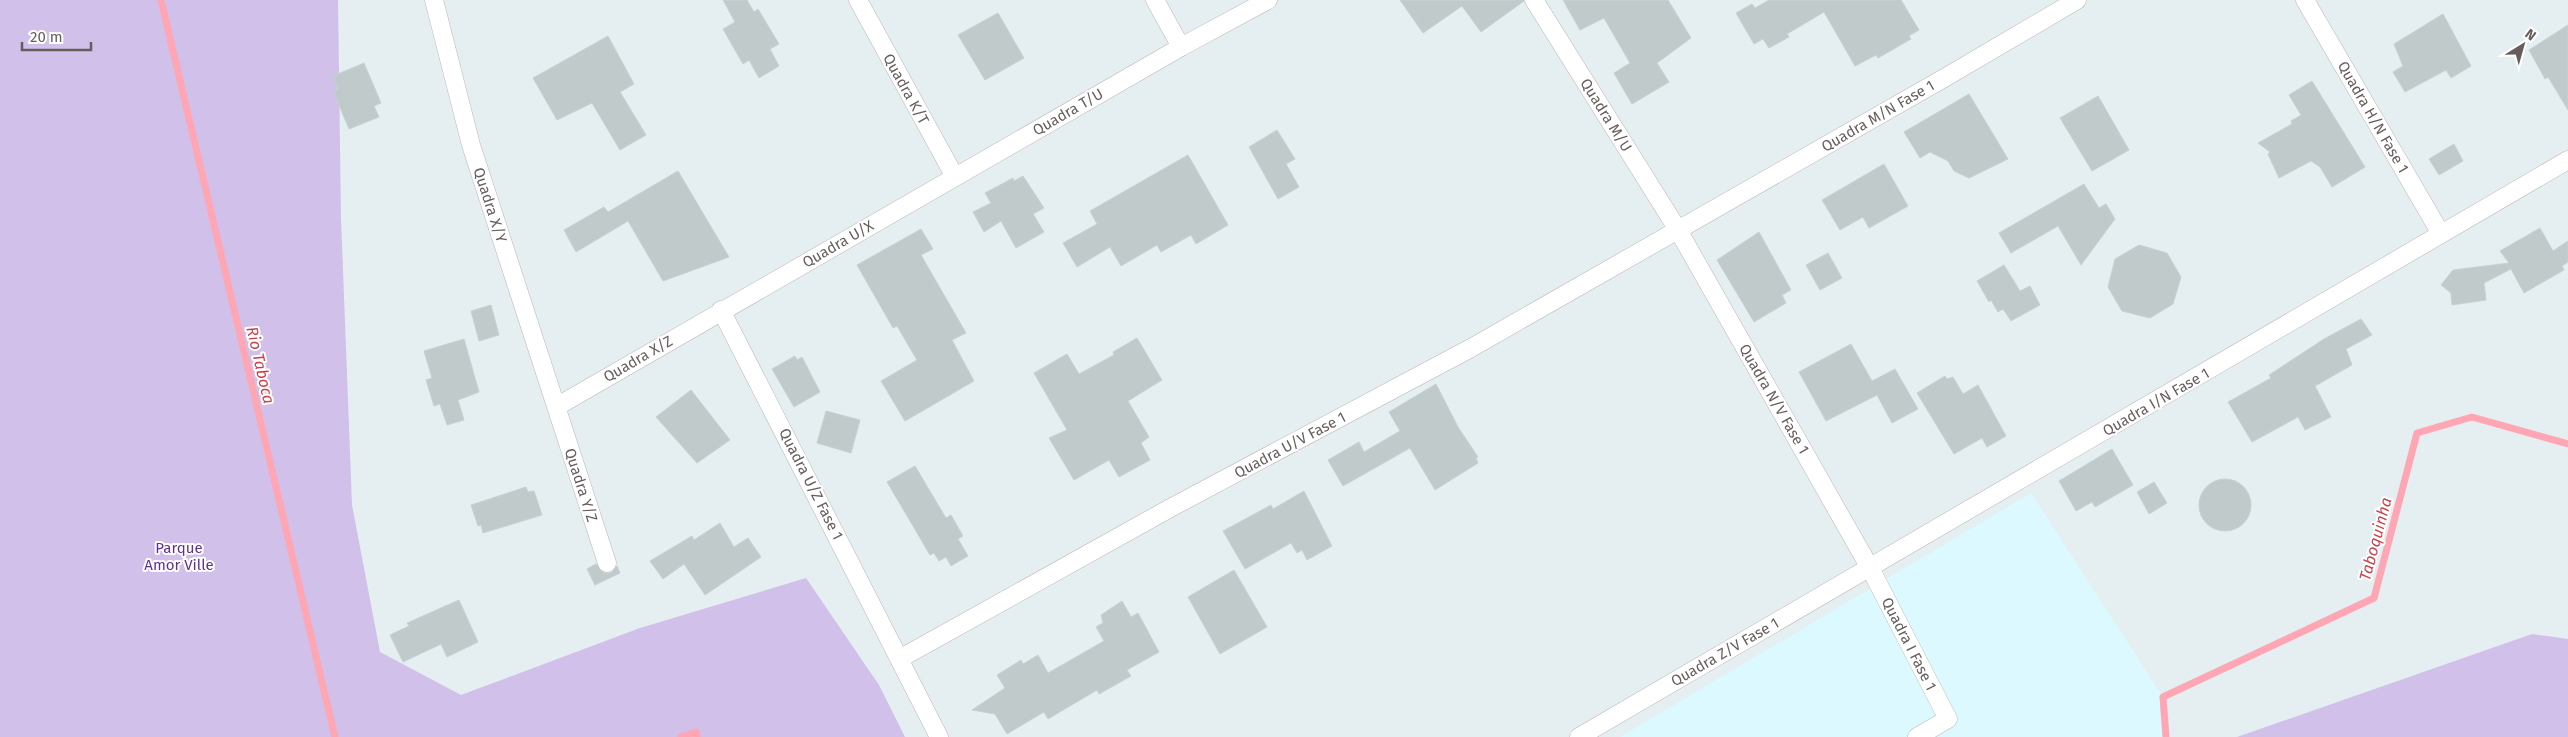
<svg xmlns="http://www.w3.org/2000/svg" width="2568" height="737" viewBox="0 0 2568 737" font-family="'Fira Sans',sans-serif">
	<rect width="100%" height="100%" fill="#e5eef0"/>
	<path fill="#dbf9ff" d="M 2031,493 L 2163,697 L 2166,737 L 1620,737 Z"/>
	<path fill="#d1c0e9" d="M 0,0 L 338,0 L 341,218 L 352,505 L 380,652 L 461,695 L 640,628 L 806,578 L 879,685 L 905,737 L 0,737 Z
		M 2532,634 L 2568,639 L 2568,737 L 2237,737 Z"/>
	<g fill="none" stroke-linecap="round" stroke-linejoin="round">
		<path stroke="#ffa6b4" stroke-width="7" d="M 161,0 L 335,737
			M 681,737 L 696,732 L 697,737
			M 2166,737 L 2163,697 L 2374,598 L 2417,433 L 2472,417 L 2568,444"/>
	</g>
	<path fill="#c1cacb" stroke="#c3d3d5" d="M 723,0 L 747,0 L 754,12 L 758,9 L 779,44 L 770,49 L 779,66 L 759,78 L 749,60 L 743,64 L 723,29 L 735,22 Z
		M 1400,0 L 1523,0 L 1524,1 L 1481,32 L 1462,6 L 1423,33 Z
		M 1563,0 L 1668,0 L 1691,38 L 1657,63 L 1669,82 L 1632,104 L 1614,73 L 1630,63 L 1604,18 L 1580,30 Z
		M 1769,0 L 1901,0 L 1919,30 L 1909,36 L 1911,39 L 1878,58 L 1876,55 L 1855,66 L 1824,12 L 1787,34 L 1789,37 L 1769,48 L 1763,39 L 1754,44 L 1736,13 L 1752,4 L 1755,8 Z
		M 998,13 L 1024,58 L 985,80 L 958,35 Z
		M 2443,14 L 2471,66 L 2451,78 L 2446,70 L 2405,92 L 2393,72 L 2403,66 L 2394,44 Z
		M 2568,25 L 2568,110 L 2548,77 L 2545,79 L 2529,50 Z
		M 608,36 L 634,84 L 620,92 L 646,135 L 620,150 L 592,103 L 557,120 L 533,78 Z
		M 364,63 L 381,103 L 374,106 L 379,117 L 349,129 L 333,91 L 338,89 L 333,76 Z
		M 2312,81 L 2365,167 L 2332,187 L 2320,167 L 2311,161 L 2279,178 L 2268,154 L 2270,152 L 2258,143 L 2292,124 L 2291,121 L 2301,115 L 2289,95 Z
		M 1969,94 L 2008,159 L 1969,178 L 1954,171 L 1948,161 L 1930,152 L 1920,158 L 1904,132 Z
		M 2098,96 L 2129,150 L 2092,171 L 2060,118 Z
		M 1277,130 L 1295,159 L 1286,164 L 1299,187 L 1278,199 L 1249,147 Z
		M 2454,144 L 2463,161 L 2439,175 L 2429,159 Z
		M 1188,155 L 1228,225 L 1196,244 L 1191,235 L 1161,252 L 1157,245 L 1121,266 L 1110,247 L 1077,267 L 1063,243 L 1097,224 L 1090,211 Z
		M 1884,164 L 1908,206 L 1869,228 L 1863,217 L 1840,230 L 1822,200 Z
		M 678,171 L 729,257 L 663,281 L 628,221 L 576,252 L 564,230 L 604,207 L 608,212 Z
		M 1023,176 L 1044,208 L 1033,214 L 1044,232 L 1016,248 L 1001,221 L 984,232 L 973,212 L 991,203 L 985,193 L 1013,178 L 1014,181 Z
		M 2084,184 L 2099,208 L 2106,204 L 2115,219 L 2081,265 L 2058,226 L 2011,253 L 1999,233 Z
		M 2540,228 L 2553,251 L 2568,241 L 2568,262 L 2562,266 L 2564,270 L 2524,293 L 2511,269 L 2484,283 L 2486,300 L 2452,305 L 2451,293 L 2441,285 L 2453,270 L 2509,263 L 2500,251 Z
		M 921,229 L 933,249 L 921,255 L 966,333 L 952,340 L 974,381 L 905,421 L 881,381 L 917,360 L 897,326 L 893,328 L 857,265 Z
		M 1759,232 L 1791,290 L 1782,295 L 1786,303 L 1754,322 L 1717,260 Z
		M 2139,245 L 2167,253 L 2181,277 L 2173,304 L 2150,318 L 2122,311 L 2108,287 L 2115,259 Z
		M 1828,253 L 1842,278 L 1820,290 L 1806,265 Z
		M 2004,265 L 2020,291 L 2030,286 L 2040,305 L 2011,321 L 2003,309 L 1998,312 L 1991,300 L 1989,302 L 1977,281 Z
		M 491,305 L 499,335 L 479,341 L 471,311 Z
		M 2361,319 L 2372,335 L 2346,349 L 2352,365 L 2315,386 L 2331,417 L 2305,430 L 2298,417 L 2252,442 L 2228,402 L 2271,378 L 2269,375 L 2324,339 Z
		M 1137,338 L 1162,380 L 1128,401 L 1149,437 L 1141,443 L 1150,460 L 1119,477 L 1109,460 L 1074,480 L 1049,438 L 1067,430 L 1034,373 L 1067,354 L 1079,374 L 1114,355 L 1113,352 Z
		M 464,339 L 479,392 L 458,400 L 464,420 L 447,425 L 440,404 L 434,406 L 426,380 L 432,378 L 424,351 Z
		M 1851,344 L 1872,381 L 1895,369 L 1918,409 L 1892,423 L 1877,395 L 1826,421 L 1799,372 Z
		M 795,356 L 797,360 L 802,357 L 820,392 L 794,407 L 772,369 Z
		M 1945,376 L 1947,379 L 1953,377 L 1963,394 L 1978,385 L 2006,436 L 1987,447 L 1982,438 L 1954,454 L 1917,393 Z
		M 1436,384 L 1458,427 L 1478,457 L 1476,458 L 1478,463 L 1435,490 L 1410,448 L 1343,486 L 1328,460 L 1359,442 L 1364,452 L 1400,431 L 1389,412 Z
		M 691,390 L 730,440 L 697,463 L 656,417 Z
		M 826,411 L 860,420 L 851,453 L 817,443 Z
		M 2112,449 L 2133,485 L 2095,507 L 2092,502 L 2076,511 L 2059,481 Z
		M 915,466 L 946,518 L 951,515 L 963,536 L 958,539 L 968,556 L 951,566 L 946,557 L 939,561 L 934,553 L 930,555 L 887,482 Z
		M2199 505a26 26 0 1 1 52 0a26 26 0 1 1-52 0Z
		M 2154,482 L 2167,503 L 2149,514 L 2137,492 Z
		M 526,487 L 528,492 L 534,491 L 542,515 L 483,533 L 481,525 L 478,526 L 471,505 Z
		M 1304,491 L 1332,546 L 1307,560 L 1302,550 L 1297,553 L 1291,543 L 1245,569 L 1223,531 L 1271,505 L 1273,509 Z
		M 720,523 L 734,547 L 748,538 L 761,557 L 705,595 L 684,564 L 663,579 L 650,561 L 692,536 L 694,540 Z
		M 596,564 L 604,573 L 611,573 L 617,566 L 620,573 L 595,585 L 587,569 Z
		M 1234,570 L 1267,627 L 1220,654 L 1188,597 Z
		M 459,600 L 478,642 L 447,657 L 441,644 L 403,662 L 390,635 L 409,626 L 407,623 Z
		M 1122,601 L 1131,617 L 1138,613 L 1159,652 L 1127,670 L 1131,676 L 1099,694 L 1097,690 L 1048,719 L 1044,712 L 1007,734 L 995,714 L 972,710 L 1005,688 L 997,675 L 1021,660 L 1023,664 L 1038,655 L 1048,673 L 1104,641 L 1096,627 L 1103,623 L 1101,615 Z"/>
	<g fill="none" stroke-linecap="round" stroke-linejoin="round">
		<g stroke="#bcb6b5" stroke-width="19">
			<path id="street" d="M 434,0 L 471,145 L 607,563
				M 858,0 L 955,177
				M 1155,0 L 1181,47
				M 1534,0 L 1678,230 L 1870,568 L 1948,719 L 1917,737
				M 2305,0 L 2441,234
				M 721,310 L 939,737
				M 556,407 L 1181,47 L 1268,0
				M 901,658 L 1174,506 L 1471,348 L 1946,77 L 2077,0
				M 1579,737 L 2568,160"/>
		</g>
		<use href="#street" stroke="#fff" stroke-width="18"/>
	</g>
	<g text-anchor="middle" stroke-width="4" stroke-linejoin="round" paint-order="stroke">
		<g font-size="15" fill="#665d5d" stroke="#fff">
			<text transform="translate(906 89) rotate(61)" y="5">Quadra K/T</text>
			<text transform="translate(1068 112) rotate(-30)" y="5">Quadra T/U</text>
			<text transform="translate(1606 115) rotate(58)" y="5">Quadra M/U</text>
			<text transform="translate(1878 116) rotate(-30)" y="5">Quadra M/N Fase 1</text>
			<text transform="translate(2373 117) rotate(60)" y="5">Quadra H/N Fase 1</text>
			<text transform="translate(490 205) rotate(72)" y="5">Quadra X/Y</text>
			<text transform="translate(838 244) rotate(-30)" y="5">Quadra U/X</text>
			<text transform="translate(638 359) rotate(-30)" y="5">Quadra X/Z</text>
			<text transform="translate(1774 399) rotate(60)" y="5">Quadra N/V Fase 1</text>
			<text transform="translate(2156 402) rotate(-30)" y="5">Quadra I/N Fase 1</text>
			<text transform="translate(1290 445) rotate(-28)" y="5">Quadra U/V Fase 1</text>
			<text transform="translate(811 484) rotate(63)" y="5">Quadra U/Z Fase 1</text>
			<text transform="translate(581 485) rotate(72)" y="5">Quadra Y/Z</text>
			<text transform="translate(1909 644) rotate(63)" y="5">Quadra I Fase 1</text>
			<text transform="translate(1725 652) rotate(-30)" y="5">Quadra Z/V Fase 1</text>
		</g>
		<g font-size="15" fill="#5d328f" stroke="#fff">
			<text x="179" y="553">Parque<tspan x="179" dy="17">Amor Ville</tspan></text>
		</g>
		<g font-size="16" font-style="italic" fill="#ca404b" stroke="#fff">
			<text transform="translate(261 365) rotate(77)" y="6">Rio Taboca</text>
			<text transform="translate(2375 539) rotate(-75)" y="6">Taboquinha</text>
		</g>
	</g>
	<g transform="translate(2523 45) rotate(37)" stroke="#ffffff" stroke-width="4" paint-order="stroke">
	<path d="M0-4L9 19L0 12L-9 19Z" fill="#665d5d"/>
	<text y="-8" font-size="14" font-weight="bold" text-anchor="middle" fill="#665d5d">N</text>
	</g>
	<path d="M22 42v8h69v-8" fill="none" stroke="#665d5d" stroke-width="2.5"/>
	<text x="30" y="42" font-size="15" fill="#665d5d" stroke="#ffffff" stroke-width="4" paint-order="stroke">20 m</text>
</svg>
